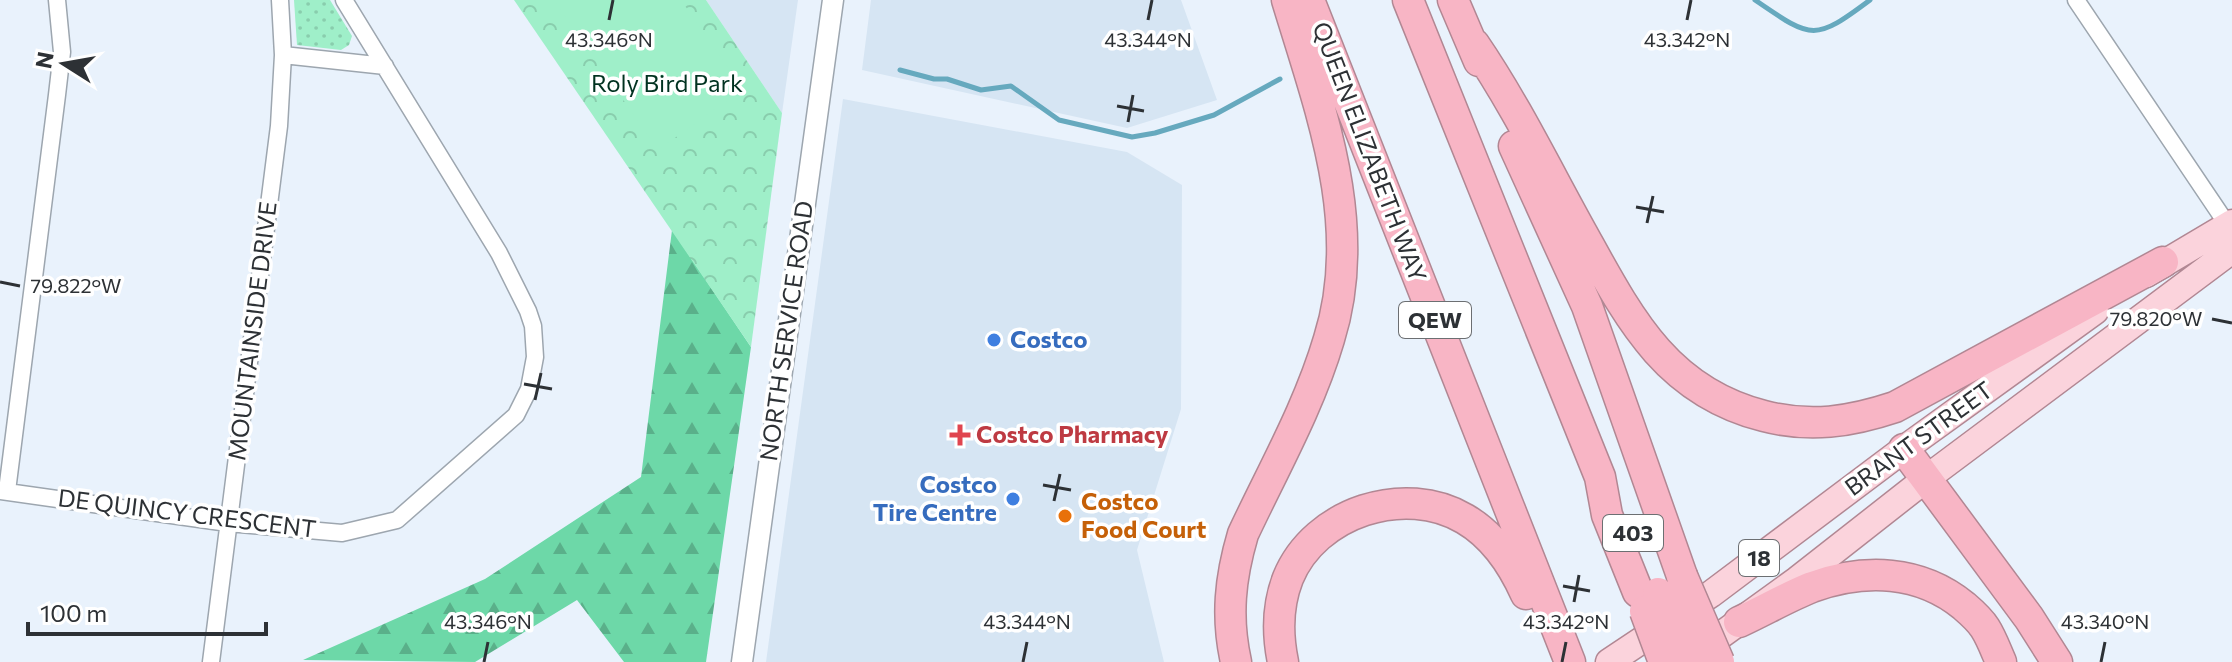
<svg xmlns="http://www.w3.org/2000/svg" width="2232" height="662" viewBox="0 0 2232 662" font-family="Commissioner,sans-serif">
	<defs>
		<pattern id="grass-dots" width="8" height="8" patternUnits="userSpaceOnUse" patternTransform="scale(2)"><rect width="8" height="8" fill="#9fefc9"/><path d="M2 2h.1M6 6h.1" fill="none" stroke="#89cdad" stroke-width="1.8" stroke-linecap="round"/></pattern>
		<pattern id="forest-firs" width="22" height="20" patternUnits="userSpaceOnUse" patternTransform="scale(2)"><rect width="22" height="20" fill="#6dd8a8"/><path d="M5 1l3.5 6h-7zM16 11l3.5 6h-7z" fill="#5ab08a"/></pattern>
		<pattern id="park-crowns" width="20" height="18" patternUnits="userSpaceOnUse" patternTransform="scale(2)"><rect width="20" height="18" fill="#9fefc9"/><path d="M2 6a3 3 0 1 1 6 0M12 15a3 3 0 1 1 6 0" fill="none" stroke="#89cdad"/></pattern>
	</defs>
	<rect width="100%" height="100%" fill="#e9f2fc"/>
	<path fill="#d6e5f3" d="M 706,0 L 798,0 L 782,113 Z
		M 871,0 L 1181,0 L 1217,100 L 1127,128 L 862,70 Z
		M 843,99 L 1127,152 L 1182,185 L 1181,409 L 1137,550 L 1164,662 L 766,662 Z"/>
	<path fill="url(#grass-dots)" d="M 294,0 L 330,0 L 352,36 L 349,45 L 341,50 L 297,45 Z"/>
	<path fill="url(#forest-firs)" d="M 672,230 L 751,347 L 706,662 L 624,662 L 577,600 L 475,662 L 303,660 L 485,579 L 641,477 Z"/>
	<path fill="url(#park-crowns)" d="M 514,0 L 706,0 L 782,113 L 751,347 Z"/>
	<path fill="#9fefc9" d="M 560,0 L 681,0 L 743,89 L 658,150 L 556,3 Z"/>
	<g fill="none" stroke-linecap="round" stroke-linejoin="round">
		<path stroke="#66a9be" stroke-width="5" d="M 1755,0 C 1812,39 1814,42 1870,0
			M 900,70 L 934,79 L 947,79 L 981,90 L 1011,86 L 1059,120 L 1132,137 L 1155,133 L 1214,115 L 1280,79"/>
		<g stroke="#9da6af" stroke-width="19">
			<path id="minor" d="M 2076,0 L 2231,230
				M 283,55 L 385,66
				M 0,491 L 228,523 L 342,533 L 397,520 L 516,415 L 529,389 L 535,357 L 533,326 L 528,311 L 499,253 L 344,0
				M 7,491 L 57,95 L 62,52 L 57,0
				M 211,662 L 279,126 L 283,55 L 280,0"/>
		</g>
		<g stroke="#9da6af" stroke-width="23">
			<path id="tertiary" d="M 742,662 L 833,0"/>
		</g>
		<g stroke="#b18793" stroke-width="29">
			<path id="primary" d="M 2146,274 L 2232,223
				M 1696,653 L 1797,580 L 1927,478 L 2232,250
				M 1609,662 L 1711,594 L 1904,449 L 2095,311"/>
		</g>
		<g stroke="#b18793" stroke-width="33">
			<path id="motorway" d="M 1309,0 L 1570,662
				M 1408,0 L 1600,477 L 1607,515 L 1638,592
				M 1453,0 L 1479,61
				M 1474,44 C 1515,104 1547,170 1582,233 C 1628,316 1665,391 1764,416 C 1810,428 1850,422 1895,407 L 2163,262
				M 1514,146 L 1587,306 L 1682,576
				M 1904,449 L 2029,618 L 2057,662
				M 1739,622 C 1763,611 1787,597 1812,587 C 1865,568 1920,570 1964,606 C 1971,612 1980,620 1985,628 C 1992,639 1996,651 2001,662
				M 1236,662 C 1226,617 1230,578 1243,534 C 1273,470 1309,407 1329,339 C 1365,225 1320,109 1287,0
				M 1283,662 C 1277,633 1277,606 1288,578 C 1315,512 1405,483 1465,519 C 1494,536 1513,565 1526,594"/>
		</g>
		<use href="#minor" stroke="#fff" stroke-width="16"/>
		<use href="#tertiary" stroke="#fff" stroke-width="20"/>
		<use href="#primary" stroke="#fbd3dc" stroke-width="26"/>
		<use href="#motorway" stroke="#f8b5c5" stroke-width="30"/>
		<g stroke="#b18793" stroke-width="33" stroke-linecap="butt">
			<path id="motorway-bridge" d="M 1682,576 L 1719,662
				M 1658,593 L 1688,662
				M 1645,611 L 1664,662"/>
		</g>
		<use href="#motorway-bridge" stroke="#f8b5c5" stroke-width="30"/>
	</g>
	<path fill="none" stroke="#2d3135" stroke-width="3" d="M 609,20 L 613,0M 1148,20 L 1152,0M 1687,20 L 1691,0M 1117,106 L 1144,111M 1128,122 L 1133,95M 1636,207 L 1664,212M 1647,223 L 1653,196M 0,282 L 20,286M 2212,319 L 2232,323M 524,384 L 552,389M 535,400 L 541,373M 1043,485 L 1071,490M 1054,501 L 1060,474M 1563,586 L 1590,591M 1574,602 L 1579,575M 484,662 L 488,642M 1023,662 L 1027,642M 1562,662 L 1566,642M 2101,662 L 2105,642"/>
	<g fill="#3f7fe0" stroke="#fff" stroke-width="3">
		<circle cx="994" cy="340" r="8"/>
		<circle cx="1013" cy="499" r="8"/>
	</g>
	<path fill="#e0444e" stroke="#fff" stroke-width="3" d="M956 423h8v8h8v8h-8v8h-8v-8h-8v-8h8z"/>
	<circle fill="#e8710a" stroke="#fff" stroke-width="3" cx="1065" cy="516" r="8"/>
	<g text-anchor="middle" stroke-width="7" stroke-linejoin="round" paint-order="stroke">
		<g fill="#fff" stroke="#6c6f72" stroke-width="2">
			<rect x="1399" y="302" width="72" height="36" rx="6"/>
			<rect x="1603" y="515" width="60" height="36" rx="6"/>
			<rect x="1739" y="540" width="40" height="36" rx="6"/>
		</g>
		<g font-size="22" font-weight="bold" fill="#2d3135">
			<text x="1435" y="328">QEW</text>
			<text x="1633" y="541">403</text>
			<text x="1759" y="566">18</text>
		</g>
		<g font-size="24" fill="#013220" stroke="#fff">
			<text x="667" y="92">Roly Bird Park</text>
		</g>
		<g font-size="24" fill="#2d3135" stroke="#fff">
			<text transform="translate(1369 152) rotate(69)" y="8">QUEEN ELIZABETH WAY</text>
			<text transform="translate(253 331) rotate(-83)" y="8">MOUNTAINSIDE DRIVE</text>
			<text transform="translate(787 331) rotate(-82)" y="8">NORTH SERVICE ROAD</text>
			<text transform="translate(1919 439) rotate(-36)" y="8">BRANT STREET</text>
			<text transform="translate(187 514) rotate(7)" y="8">DE QUINCY CRESCENT</text>
		</g>
		<g font-size="24" font-weight="bold" fill="#366cbe" stroke="#fff" text-anchor="start">
			<text x="1010" y="348">Costco</text>
			<text x="997" y="493" text-anchor="end">Costco<tspan x="997" dy="28">Tire Centre</tspan></text>
		</g>
		<g font-size="24" font-weight="bold" fill="#be3a42" stroke="#fff" text-anchor="start">
			<text x="976" y="443">Costco Pharmacy</text>
		</g>
		<g font-size="24" font-weight="bold" fill="#c56008" stroke="#fff" text-anchor="start">
			<text x="1081" y="510">Costco<tspan x="1081" dy="28">Food Court</tspan></text>
		</g>
	</g>
	<g font-size="20" text-anchor="middle" fill="#2d3135" stroke="#fff" stroke-width="7" stroke-linejoin="round" paint-order="stroke">
		<text x="609" y="47">43.346°N</text>
		<text x="1148" y="47">43.344°N</text>
		<text x="1687" y="47">43.342°N</text>
		<text x="76" y="293">79.822°W</text>
		<text x="2156" y="326">79.820°W</text>
		<text x="488" y="629">43.346°N</text>
		<text x="1027" y="629">43.344°N</text>
		<text x="1566" y="629">43.342°N</text>
		<text x="2105" y="629">43.340°N</text>
	</g>
	<g transform="translate(64 64) rotate(281)" stroke="#ffffff" stroke-width="6" paint-order="stroke">
	<path d="M0-6L14 30L0 20L-14 30Z" fill="#2d3135"/>
	<text y="-12" font-size="22" font-weight="bold" text-anchor="middle" fill="#2d3135">N</text>
	</g>
	<path d="M28 622v12h238v-12" fill="none" stroke="#2d3135" stroke-width="4"/>
	<text x="40" y="622" font-size="24" fill="#2d3135" stroke="#ffffff" stroke-width="6" paint-order="stroke">100 m</text>
</svg>
